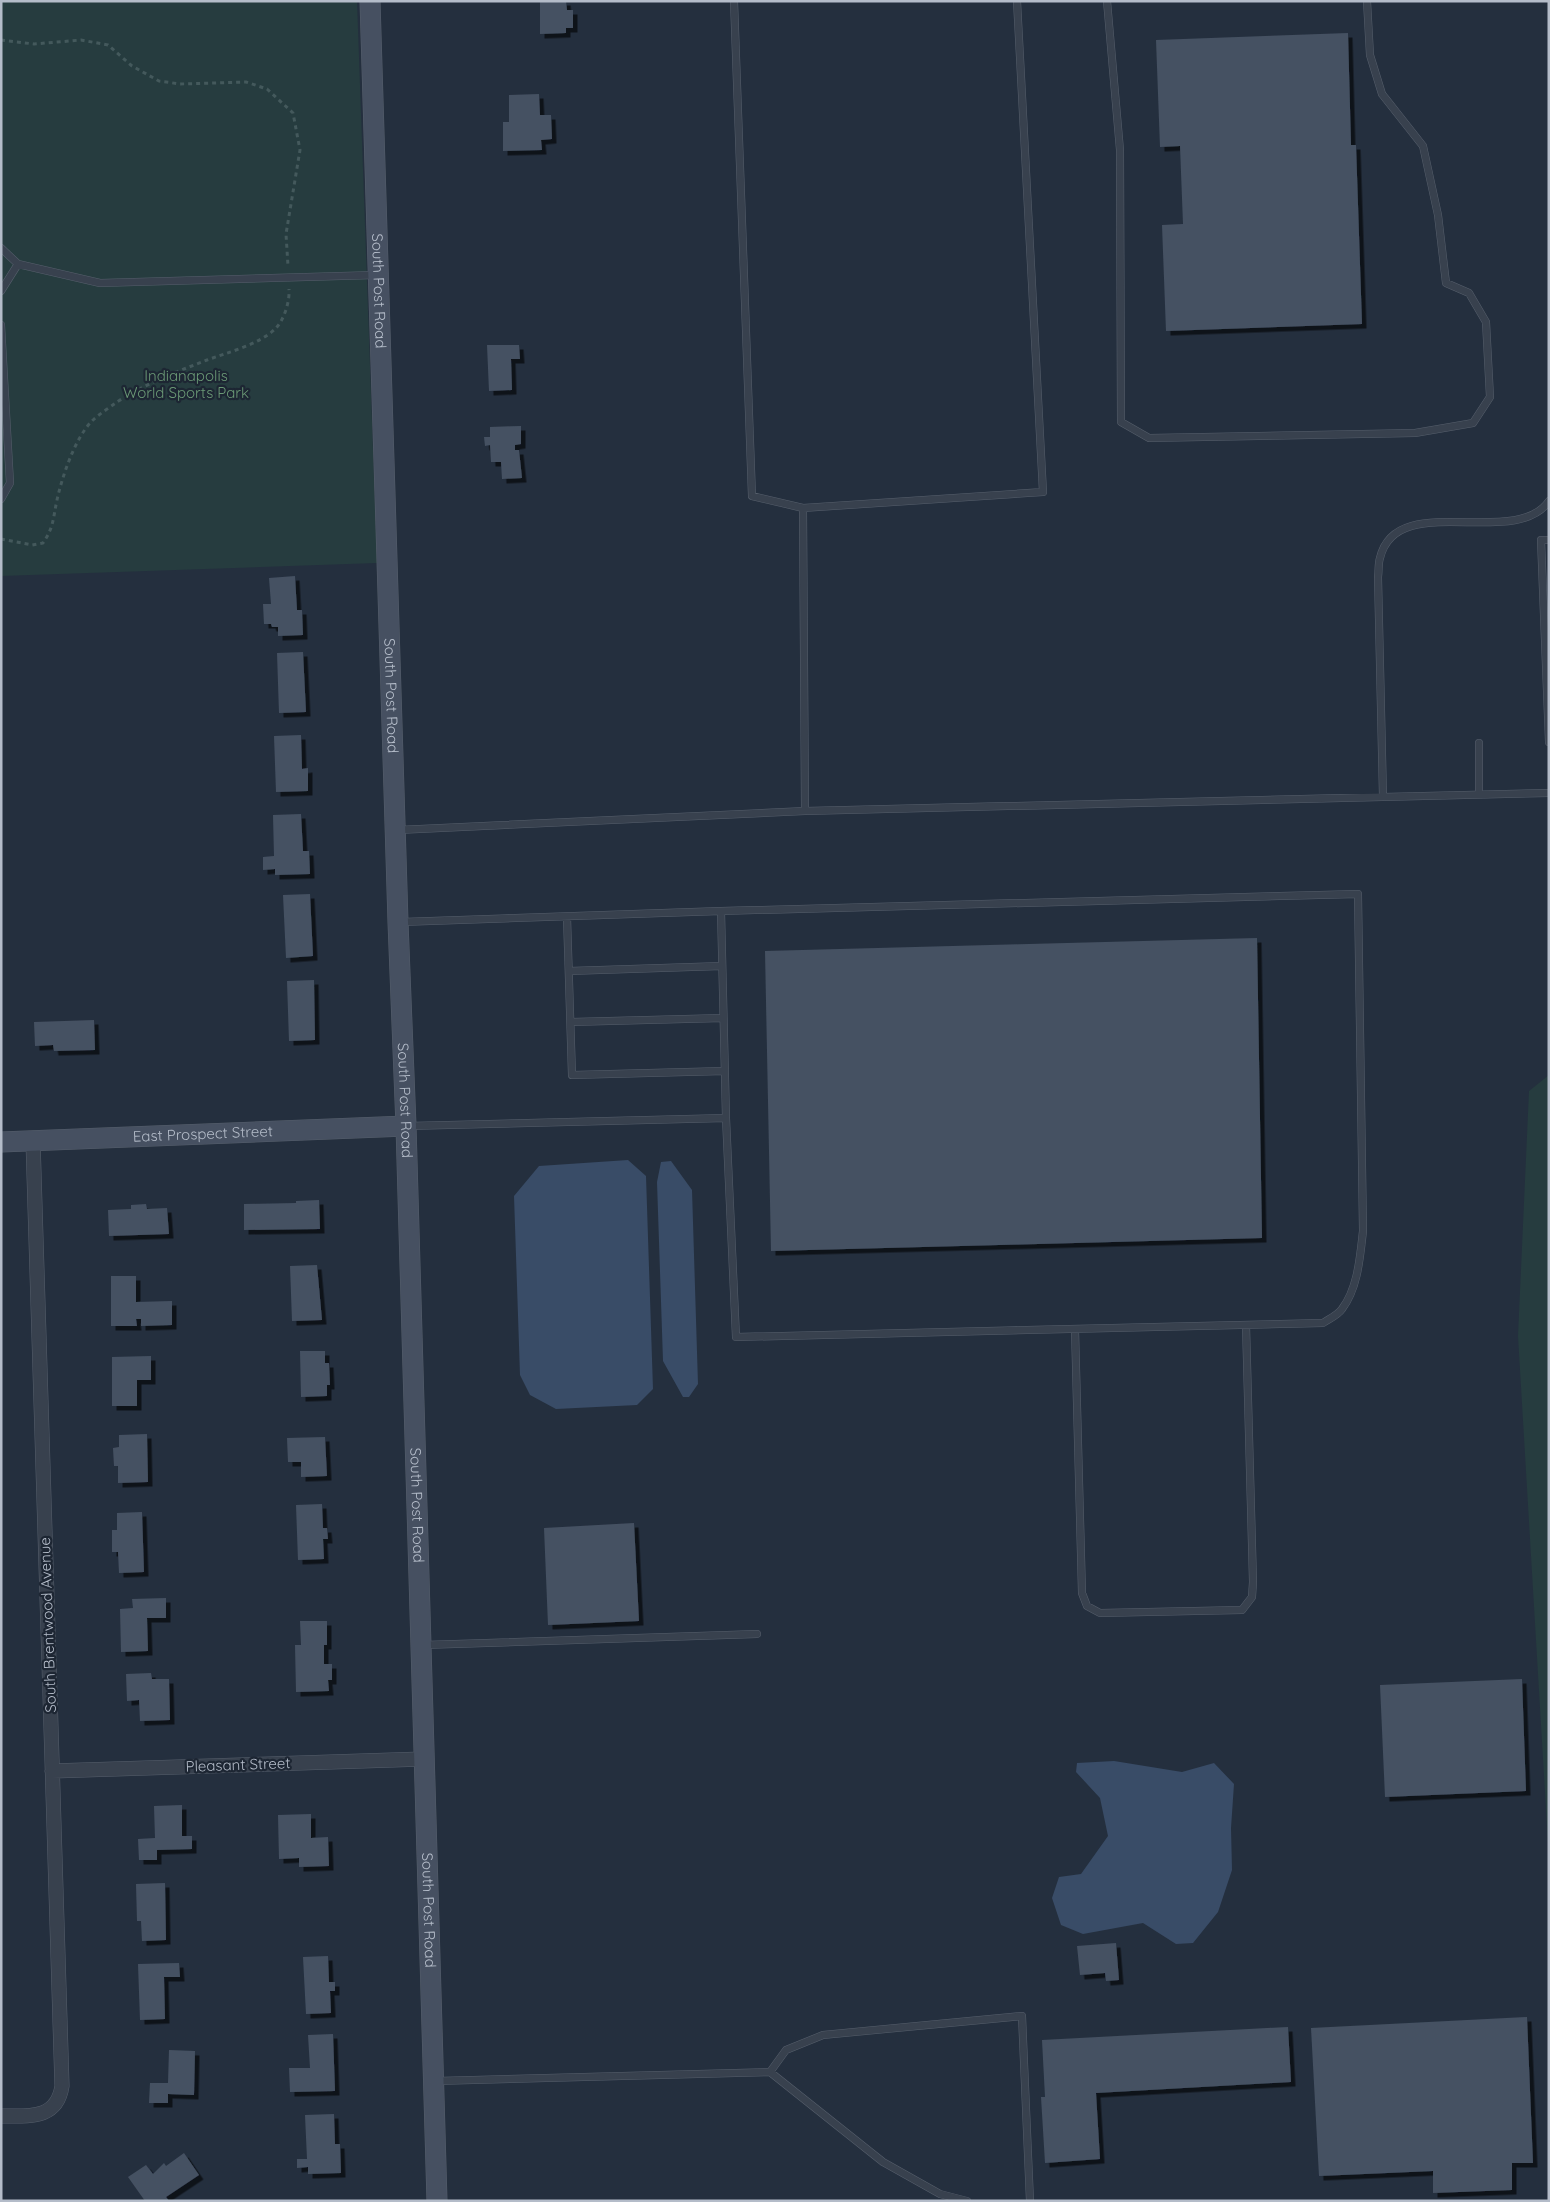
<svg xmlns="http://www.w3.org/2000/svg" width="1550" height="2202" viewBox="0 0 1550 2202" font-family="Quicksand,sans-serif">
	<defs>
		<filter id="shadow"><feDropShadow dx="4.5" dy="4.5" stdDeviation="0" flood-color="#0009"/></filter>
	</defs>
	<rect width="100%" height="100%" fill="#242f3e"/>
	<path fill="#263c3f" d="M 1,1 L 357,1 L 377,563 L 1,576 Z
		M 1549,1075 L 1549,1860 L 1518,1336 L 1529,1091 Z"/>
	<path fill="#394c67" d="M 628,1160 L 646,1176 L 653,1389 L 637,1405 L 556,1409 L 530,1395 L 520,1375 L 514,1196 L 539,1166 Z
		M 671,1161 L 692,1190 L 698,1384 L 689,1397 L 683,1397 L 663,1361 L 657,1182 L 661,1162 Z
		M 1114,1761 L 1182,1772 L 1214,1763 L 1234,1784 L 1231,1828 L 1232,1870 L 1218,1912 L 1193,1943 L 1176,1944 L 1143,1923 L 1083,1934 L 1061,1925 L 1052,1898 L 1059,1877 L 1081,1874 L 1108,1836 L 1100,1798 L 1076,1772 L 1077,1763 Z"/>
	<path fill="#455162" filter="url(#shadow)" d="M 540,1 L 566,1 L 567,10 L 573,10 L 573,28 L 566,28 L 566,33 L 540,34 Z
		M 1348,33 L 1351,145 L 1356,145 L 1362,324 L 1166,331 L 1162,225 L 1183,224 L 1180,146 L 1160,147 L 1156,40 Z
		M 539,94 L 540,115 L 551,115 L 552,139 L 541,140 L 542,150 L 503,151 L 503,122 L 509,122 L 509,95 Z
		M 487,345 L 519,345 L 520,359 L 511,359 L 512,390 L 489,391 Z
		M 521,426 L 521,444 L 515,445 L 515,450 L 519,450 L 522,478 L 502,479 L 501,462 L 491,462 L 490,445 L 485,446 L 484,437 L 490,437 L 490,427 Z
		M 295,576 L 297,610 L 302,610 L 303,635 L 278,636 L 278,627 L 272,627 L 271,624 L 264,624 L 263,604 L 271,604 L 269,578 Z
		M 303,652 L 306,712 L 279,713 L 277,653 Z
		M 301,735 L 302,769 L 308,768 L 308,791 L 276,792 L 274,736 Z
		M 301,814 L 303,851 L 309,851 L 310,874 L 275,875 L 275,869 L 263,870 L 263,857 L 274,856 L 273,815 Z
		M 310,894 L 313,956 L 286,958 L 283,895 Z
		M 1257,938 L 1262,1238 L 771,1251 L 765,951 Z
		M 314,980 L 315,1040 L 289,1041 L 287,981 Z
		M 94,1020 L 95,1050 L 54,1051 L 53,1045 L 35,1046 L 34,1022 Z
		M 319,1200 L 320,1229 L 244,1230 L 244,1204 L 296,1203 L 296,1201 Z
		M 146,1204 L 147,1209 L 167,1208 L 169,1234 L 109,1236 L 108,1210 L 131,1209 L 131,1205 Z
		M 317,1265 L 322,1320 L 292,1321 L 290,1266 Z
		M 111,1276 L 136,1276 L 136,1302 L 172,1301 L 172,1325 L 141,1326 L 141,1319 L 136,1319 L 137,1326 L 111,1326 Z
		M 300,1351 L 325,1351 L 325,1363 L 329,1363 L 330,1385 L 327,1385 L 327,1396 L 301,1397 Z
		M 151,1356 L 151,1380 L 137,1380 L 137,1406 L 112,1406 L 112,1357 Z
		M 147,1434 L 148,1482 L 118,1483 L 118,1466 L 114,1466 L 113,1448 L 119,1447 L 119,1435 Z
		M 325,1437 L 327,1476 L 301,1477 L 301,1462 L 288,1462 L 287,1438 Z
		M 322,1504 L 323,1528 L 327,1528 L 328,1539 L 323,1539 L 324,1559 L 298,1560 L 296,1505 Z
		M 142,1512 L 144,1572 L 119,1573 L 118,1552 L 112,1552 L 112,1530 L 117,1530 L 117,1513 Z
		M 634,1523 L 639,1621 L 548,1625 L 544,1528 Z
		M 166,1598 L 166,1618 L 147,1618 L 148,1651 L 121,1652 L 120,1609 L 133,1608 L 132,1599 Z
		M 300,1621 L 327,1621 L 327,1645 L 324,1645 L 324,1664 L 332,1664 L 332,1680 L 328,1680 L 329,1691 L 296,1692 L 295,1645 L 301,1645 Z
		M 151,1673 L 152,1679 L 169,1679 L 170,1720 L 140,1721 L 139,1700 L 127,1701 L 126,1674 Z
		M 1522,1679 L 1526,1791 L 1385,1797 L 1380,1685 Z
		M 182,1805 L 182,1836 L 192,1836 L 192,1849 L 157,1850 L 157,1860 L 139,1860 L 138,1839 L 155,1838 L 154,1806 Z
		M 311,1814 L 311,1838 L 328,1837 L 329,1866 L 299,1867 L 299,1858 L 279,1859 L 278,1815 Z
		M 165,1883 L 166,1940 L 142,1941 L 141,1921 L 137,1921 L 136,1884 Z
		M 1116,1943 L 1119,1980 L 1106,1981 L 1105,1973 L 1080,1975 L 1077,1946 Z
		M 328,1956 L 329,1982 L 335,1982 L 335,1991 L 330,1991 L 331,2013 L 306,2014 L 303,1957 Z
		M 179,1963 L 180,1977 L 164,1977 L 165,2019 L 140,2020 L 138,1964 Z
		M 1527,2017 L 1533,2163 L 1512,2163 L 1512,2190 L 1433,2193 L 1433,2171 L 1319,2176 L 1311,2028 Z
		M 1288,2027 L 1291,2082 L 1096,2093 L 1100,2159 L 1045,2163 L 1041,2097 L 1045,2097 L 1042,2040 Z
		M 333,2034 L 335,2091 L 290,2092 L 289,2068 L 310,2068 L 308,2035 Z
		M 169,2050 L 195,2051 L 194,2095 L 168,2094 L 168,2103 L 149,2103 L 150,2083 L 168,2083 Z
		M 334,2114 L 335,2144 L 340,2144 L 341,2173 L 308,2174 L 308,2167 L 297,2168 L 297,2159 L 307,2159 L 305,2115 Z
		M 184,2153 L 199,2175 L 166,2197 L 169,2201 L 145,2201 L 128,2177 L 146,2165 L 153,2174 L 164,2163 L 166,2166 Z"/>
	<g fill="none" stroke-linecap="round" stroke-linejoin="round">
		<g stroke="#565f6c" stroke-width="8">
			<path id="lane" d="M 734,1 L 752,496 L 803,508
				M 1107,1 L 1120,150 L 1121,422 L 1149,438 L 1415,433 L 1473,423 L 1490,397 L 1486,322 L 1469,293 L 1446,283 L 1438,215 L 1423,146 L 1382,94 L 1370,55 L 1367,1
				M 1,248 L 18,264
				M 1,291 L 18,264 L 100,283 L 376,275
				M 1,325 L 10,483 L 1,499
				M 1549,540 L 1541,540 L 1549,742
				M 1479,743 L 1479,794
				M 1383,797 L 1378,577 C 1379,571 1378,564 1380,558 C 1396,489 1515,550 1549,501
				M 805,811 L 803,508 L 1043,492 L 1017,1
				M 398,830 L 805,811 L 1549,793
				M 721,911 L 1358,894 L 1363,1231 C 1360,1257 1358,1288 1342,1309 C 1338,1315 1329,1319 1323,1323 L 736,1337 L 726,1118
				M 567,917 L 572,1075 L 725,1071
				M 401,922 L 721,911 L 726,1118 L 407,1126
				M 569,971 L 722,966
				M 571,1022 L 723,1018
				M 1075,1329 L 1082,1593 L 1087,1606 L 1100,1613 L 1242,1610 L 1252,1597 L 1253,1582 L 1246,1325
				M 423,1645 L 757,1634
				M 770,2072 L 786,2050 L 823,2035 L 1022,2016 L 1030,2201
				M 436,2081 L 770,2072 L 883,2162 L 940,2194 L 967,2201"/>
		</g>
		<g stroke="#565f6c" stroke-width="15">
			<path id="street" d="M 52,1771 L 423,1759
				M 1,2116 C 28,2116 57,2120 62,2086 L 33,1141"/>
		</g>
		<g stroke="#565f6c" stroke-width="21">
			<g id="secondary">
				<path id="s1" d="M 370,1 L 398,922 L 406,1126 L 437,2201"/>
				<path id="s2" d="M 1,1142 L 406,1126"/>
			</g>
		</g>
		<path stroke="#44595c" stroke-width="3" stroke-dasharray="4 4" stroke-linecap="butt" d="M 1,40 L 34,44 L 81,40 L 108,45 L 132,66 L 159,81 L 180,84 L 246,82 L 267,89 L 293,113 L 300,150 L 286,234 L 288,266
			M 1,539 L 32,545 L 43,543 C 54,527 53,518 57,500 C 62,477 75,438 92,421 C 99,414 109,408 117,402 C 145,384 176,372 207,360 C 226,353 261,344 276,328 C 284,320 290,301 289,289"/>
		<use href="#lane" stroke="#38414e" stroke-width="7"/>
		<use href="#street" stroke="#38414e" stroke-width="14"/>
		<use href="#secondary" stroke="#465061" stroke-width="20"/>
	</g>
	<g text-anchor="middle" stroke-width="4.5" stroke-linejoin="round" paint-order="stroke">
		<g font-size="15" fill="#b4bcc9" stroke="#1d2633">
			<text dy="5" stroke="none"><textPath href="#s1" startOffset="290">South Post Road</textPath></text>
			<text dy="5" stroke="none"><textPath href="#s1" startOffset="695">South Post Road</textPath></text>
			<text dy="5" stroke="none"><textPath href="#s1" startOffset="1100">South Post Road</textPath></text>
			<text dy="5" stroke="none"><textPath href="#s2" startOffset="202">East Prospect Street</textPath></text>
			<text dy="5" stroke="none"><textPath href="#s1" startOffset="1505">South Post Road</textPath></text>
			<text transform="translate(48 1625) rotate(-92)" y="5">South Brentwood Avenue</text>
			<text transform="translate(238 1765) rotate(-2)" y="5">Pleasant Street</text>
			<text dy="5" stroke="none"><textPath href="#s1" startOffset="1910">South Post Road</textPath></text>
		</g>
		<g font-size="15" fill="#6b9a76" stroke="#1d2633">
			<text x="186" y="381">Indianapolis<tspan x="186" dy="17">World Sports Park</tspan></text>
		</g>
	</g>
	<rect width="1550" height="2202" fill="none" stroke="#b4bcc9" stroke-width="5"/>
</svg>
